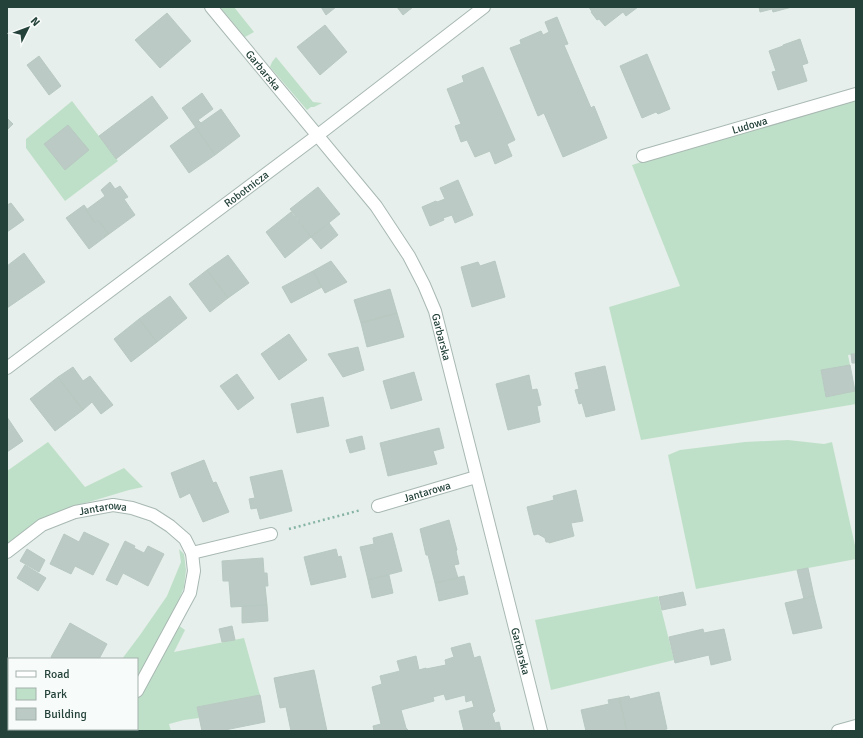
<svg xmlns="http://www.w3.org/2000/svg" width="863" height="738" viewBox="0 0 863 738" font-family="Signika,sans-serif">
	<rect width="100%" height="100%" fill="#e6efeb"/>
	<path fill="#bfe0c8" d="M 220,7 L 234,7 L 254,32 L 245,37 Z
		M 276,57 L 313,102 L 322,103 L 314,107 L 311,107 L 307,110 L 270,67 L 272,62 Z
		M 856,100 L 856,354 L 848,355 L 850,365 L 821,371 L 826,397 L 855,391 L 856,404 L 641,440 L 609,307 L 680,286 L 632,165 L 706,142 Z
		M 72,101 L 118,161 L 65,201 L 26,148 L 26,139 Z
		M 788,440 L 824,444 L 832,442 L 856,550 L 856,559 L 696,589 L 668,455 L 680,450 L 745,442 Z
		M 48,442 L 85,487 L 124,468 L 143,487 L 129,490 L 89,502 L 73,506 L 36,524 L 7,544 L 7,471 Z
		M 179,549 L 184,554 L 186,570 L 184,587 L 174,612 L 137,678 L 137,659 L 122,659 L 140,635 L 167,596 L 181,562 Z
		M 658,596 L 674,660 L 551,690 L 535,620 Z
		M 178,625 L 185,630 L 174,652 L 244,638 L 260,695 L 197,707 L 199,718 L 184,720 L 169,724 L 171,731 L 119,731 L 120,729 L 137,729 L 137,700 Z"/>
	<path fill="#bbcac4" stroke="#b8c9c2" d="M 321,7 L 336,7 L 326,15 Z
		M 397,7 L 413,7 L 403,15 Z
		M 589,7 L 638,7 L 626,16 L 623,12 L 605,26 L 599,19 L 597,20 L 591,12 L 592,12 Z
		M 759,7 L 792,7 L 773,12 L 772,9 L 760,12 Z
		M 167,13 L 191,41 L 160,68 L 135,40 Z
		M 557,17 L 568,44 L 564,45 L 591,108 L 594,106 L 607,138 L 563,157 L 544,113 L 538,116 L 510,48 L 521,44 L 520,40 L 541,31 L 543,35 L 549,32 L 545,22 Z
		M 325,25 L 347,52 L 320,75 L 297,47 Z
		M 800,39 L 808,63 L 802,65 L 807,81 L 778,90 L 772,72 L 776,71 L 769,51 L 783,46 L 783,45 Z
		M 647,54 L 670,109 L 658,114 L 656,112 L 642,118 L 620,66 Z
		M 39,56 L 61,86 L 49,95 L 27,65 Z
		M 483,67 L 515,140 L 507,144 L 512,156 L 495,164 L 490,151 L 475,157 L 467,140 L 461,142 L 455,126 L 461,124 L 447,89 L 464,82 L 462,76 Z
		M 202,93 L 213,109 L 198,120 L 201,123 L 221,109 L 240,136 L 215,155 L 182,108 Z
		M 152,96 L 168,118 L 116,159 L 99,136 Z
		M 7,118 L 13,124 L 7,130 Z
		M 68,125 L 89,150 L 65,170 L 44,144 Z
		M 196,127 L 215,155 L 189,173 L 170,146 Z
		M 458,180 L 473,215 L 455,223 L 452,215 L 443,218 L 444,220 L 430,226 L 422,207 L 436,201 L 437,202 L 445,199 L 440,188 Z
		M 110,182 L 115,189 L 120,186 L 128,197 L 124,199 L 135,215 L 105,237 L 104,236 L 108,233 L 98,220 L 95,223 L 86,210 L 105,196 L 101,190 Z
		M 318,187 L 340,214 L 311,237 L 290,209 Z
		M 11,203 L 24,220 L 7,232 L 7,205 Z
		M 84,205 L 87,209 L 86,210 L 95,223 L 98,220 L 108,233 L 104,236 L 105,237 L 89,249 L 66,218 Z
		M 291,212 L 311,237 L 285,258 L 266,232 Z
		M 329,223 L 338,235 L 321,249 L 311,237 Z
		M 24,253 L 45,282 L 7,308 L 7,266 Z
		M 228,255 L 249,283 L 228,298 L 207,270 Z
		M 331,261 L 347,282 L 325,293 L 313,271 Z
		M 495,261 L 505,297 L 472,307 L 461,267 L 478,262 L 480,266 Z
		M 207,270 L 228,298 L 210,312 L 189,284 Z
		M 313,271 L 322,287 L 291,303 L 282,287 Z
		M 390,289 L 397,313 L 361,323 L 354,300 Z
		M 170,296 L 187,318 L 157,342 L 139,319 Z
		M 397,313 L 404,337 L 367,347 L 361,323 Z
		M 139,319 L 157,342 L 131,362 L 114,339 Z
		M 289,334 L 307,360 L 279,380 L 261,354 Z
		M 358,347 L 364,370 L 343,377 L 328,354 Z
		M 851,354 L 856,354 L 856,363 L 852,363 Z
		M 850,365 L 855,391 L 826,397 L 821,370 Z
		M 605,366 L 615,410 L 586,417 L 582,403 L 579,404 L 575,390 L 579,389 L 575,373 Z
		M 73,367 L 83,381 L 90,376 L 113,405 L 101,414 L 92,402 L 83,410 L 58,377 Z
		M 414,372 L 422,400 L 391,409 L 383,381 Z
		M 237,374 L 254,398 L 238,410 L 220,386 Z
		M 529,375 L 532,390 L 537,389 L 541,405 L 537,406 L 540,422 L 508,430 L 496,384 Z
		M 58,377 L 83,410 L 55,431 L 30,399 Z
		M 323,397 L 329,426 L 297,433 L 291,404 Z
		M 7,417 L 23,441 L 7,452 Z
		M 439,428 L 444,448 L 433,451 L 437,464 L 388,476 L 380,443 Z
		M 362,436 L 365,449 L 350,453 L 346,440 Z
		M 204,460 L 213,483 L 216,482 L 229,512 L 203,522 L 190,493 L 180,498 L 171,473 Z
		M 282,470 L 292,511 L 260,519 L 257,508 L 251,509 L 249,499 L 255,498 L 250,477 Z
		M 576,490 L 583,521 L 571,523 L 574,536 L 549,543 L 549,542 L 546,542 L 545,538 L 538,534 L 534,535 L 533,532 L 527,507 L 554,500 L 553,496 Z
		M 449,520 L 457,550 L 456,551 L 459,564 L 454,565 L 458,578 L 435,583 L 428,555 L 426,555 L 420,529 Z
		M 84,532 L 109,544 L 93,575 L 75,566 L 71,574 L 50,564 L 64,534 L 79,542 Z
		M 392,533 L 402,571 L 368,580 L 360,547 L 374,544 L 373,538 Z
		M 125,541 L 135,546 L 134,548 L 144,553 L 148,546 L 164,554 L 148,586 L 123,573 L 117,585 L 106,580 Z
		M 27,549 L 45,560 L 39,572 L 20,561 Z
		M 336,549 L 338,557 L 341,556 L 346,577 L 311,585 L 304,557 Z
		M 263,558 L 264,573 L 267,573 L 268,586 L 265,586 L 267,605 L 231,607 L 229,581 L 223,581 L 222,561 Z
		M 25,565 L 46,578 L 38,591 L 17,578 Z
		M 808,568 L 814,596 L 804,599 L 797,570 Z
		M 389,575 L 393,593 L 372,598 L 368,580 Z
		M 464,576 L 468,594 L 439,601 L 435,583 Z
		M 683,592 L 686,605 L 662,610 L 659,597 Z
		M 814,596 L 822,628 L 793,634 L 785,603 Z
		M 267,605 L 268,621 L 242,623 L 242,606 Z
		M 70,623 L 107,644 L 99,659 L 53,659 L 51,657 Z
		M 232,626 L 235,640 L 222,642 L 219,629 Z
		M 703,629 L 704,633 L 724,629 L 731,660 L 711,665 L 709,655 L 675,663 L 669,637 Z
		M 470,643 L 474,658 L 480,656 L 495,711 L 492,714 L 495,723 L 499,722 L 501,731 L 464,731 L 459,711 L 474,707 L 472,700 L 466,702 L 465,695 L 446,700 L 444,694 L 433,697 L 434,701 L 401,710 L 406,728 L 409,731 L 374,731 L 373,726 L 381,724 L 372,687 L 382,684 L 380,676 L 400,671 L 397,661 L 416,656 L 419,670 L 426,668 L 426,669 L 446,665 L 445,660 L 454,657 L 451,648 Z
		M 314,670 L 327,731 L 291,731 L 286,707 L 280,708 L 274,678 Z
		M 659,692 L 667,729 L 657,731 L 627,731 L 619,698 L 629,696 L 630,699 Z
		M 260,695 L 265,722 L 220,731 L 202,731 L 197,707 Z
		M 619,698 L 627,731 L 586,731 L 581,710 L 609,704 L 608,700 Z"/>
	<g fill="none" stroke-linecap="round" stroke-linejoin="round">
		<g stroke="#a8b8b2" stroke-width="14">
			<g id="minor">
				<path id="s1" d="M 211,7 L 376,206 L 409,256 L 424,285 L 435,311 L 541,731"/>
				<path id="s2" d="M 643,156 L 856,94"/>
				<path id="s3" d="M 7,368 L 318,135 L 484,7"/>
				<path id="s4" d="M 378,506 L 476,477"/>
				<path id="s5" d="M 7,552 L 42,525 L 75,512 L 113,505 L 132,508 L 153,515 L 170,526 L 185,539 L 192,553 L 194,571 L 190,593 L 137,691"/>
				<path d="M 192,553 L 271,534"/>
				<path d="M 115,731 L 116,729"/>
				<path d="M 838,731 L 856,726"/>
			</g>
		</g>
		<path stroke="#86b3a5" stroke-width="2.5" stroke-dasharray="2 3" stroke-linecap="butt" d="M 289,529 L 361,510"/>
		<use href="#minor" stroke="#fff" stroke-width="12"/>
	</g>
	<g text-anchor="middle" stroke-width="4" stroke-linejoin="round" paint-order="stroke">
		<g font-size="11" fill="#24423a" stroke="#f7fbf9">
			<text dy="4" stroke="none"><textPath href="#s1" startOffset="82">Garbarska</textPath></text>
			<text dy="4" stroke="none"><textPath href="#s2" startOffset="111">Ludowa</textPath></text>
			<text dy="4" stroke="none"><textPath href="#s3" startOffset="299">Robotnicza</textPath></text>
			<text dy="4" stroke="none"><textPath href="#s1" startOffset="406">Garbarska</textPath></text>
			<text dy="4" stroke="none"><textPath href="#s4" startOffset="51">Jantarowa</textPath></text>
			<text dy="4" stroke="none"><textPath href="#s5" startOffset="108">Jantarowa</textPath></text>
			<text dy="4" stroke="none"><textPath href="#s1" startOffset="730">Garbarska</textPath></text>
		</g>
	</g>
	<rect width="863" height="738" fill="none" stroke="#24423a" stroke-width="16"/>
	<rect x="8" y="658" width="130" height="72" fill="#f7fbf9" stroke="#a3b1ad"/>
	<rect x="16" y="671" width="20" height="6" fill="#ffffff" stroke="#a3b1ad"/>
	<text x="44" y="678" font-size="12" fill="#24423a">Road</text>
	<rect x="16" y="688" width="20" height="12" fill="#bfe0c8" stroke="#a3b1ad"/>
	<text x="44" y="698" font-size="12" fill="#24423a">Park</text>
	<rect x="16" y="708" width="20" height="12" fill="#bbcac4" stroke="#a3b1ad"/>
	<text x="44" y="718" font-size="12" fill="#24423a">Building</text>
	<g transform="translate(28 28) rotate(48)" stroke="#f7fbf9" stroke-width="3" paint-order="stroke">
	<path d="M0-3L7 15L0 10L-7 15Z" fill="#24423a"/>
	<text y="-6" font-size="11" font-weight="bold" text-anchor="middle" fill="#24423a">N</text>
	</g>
</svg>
